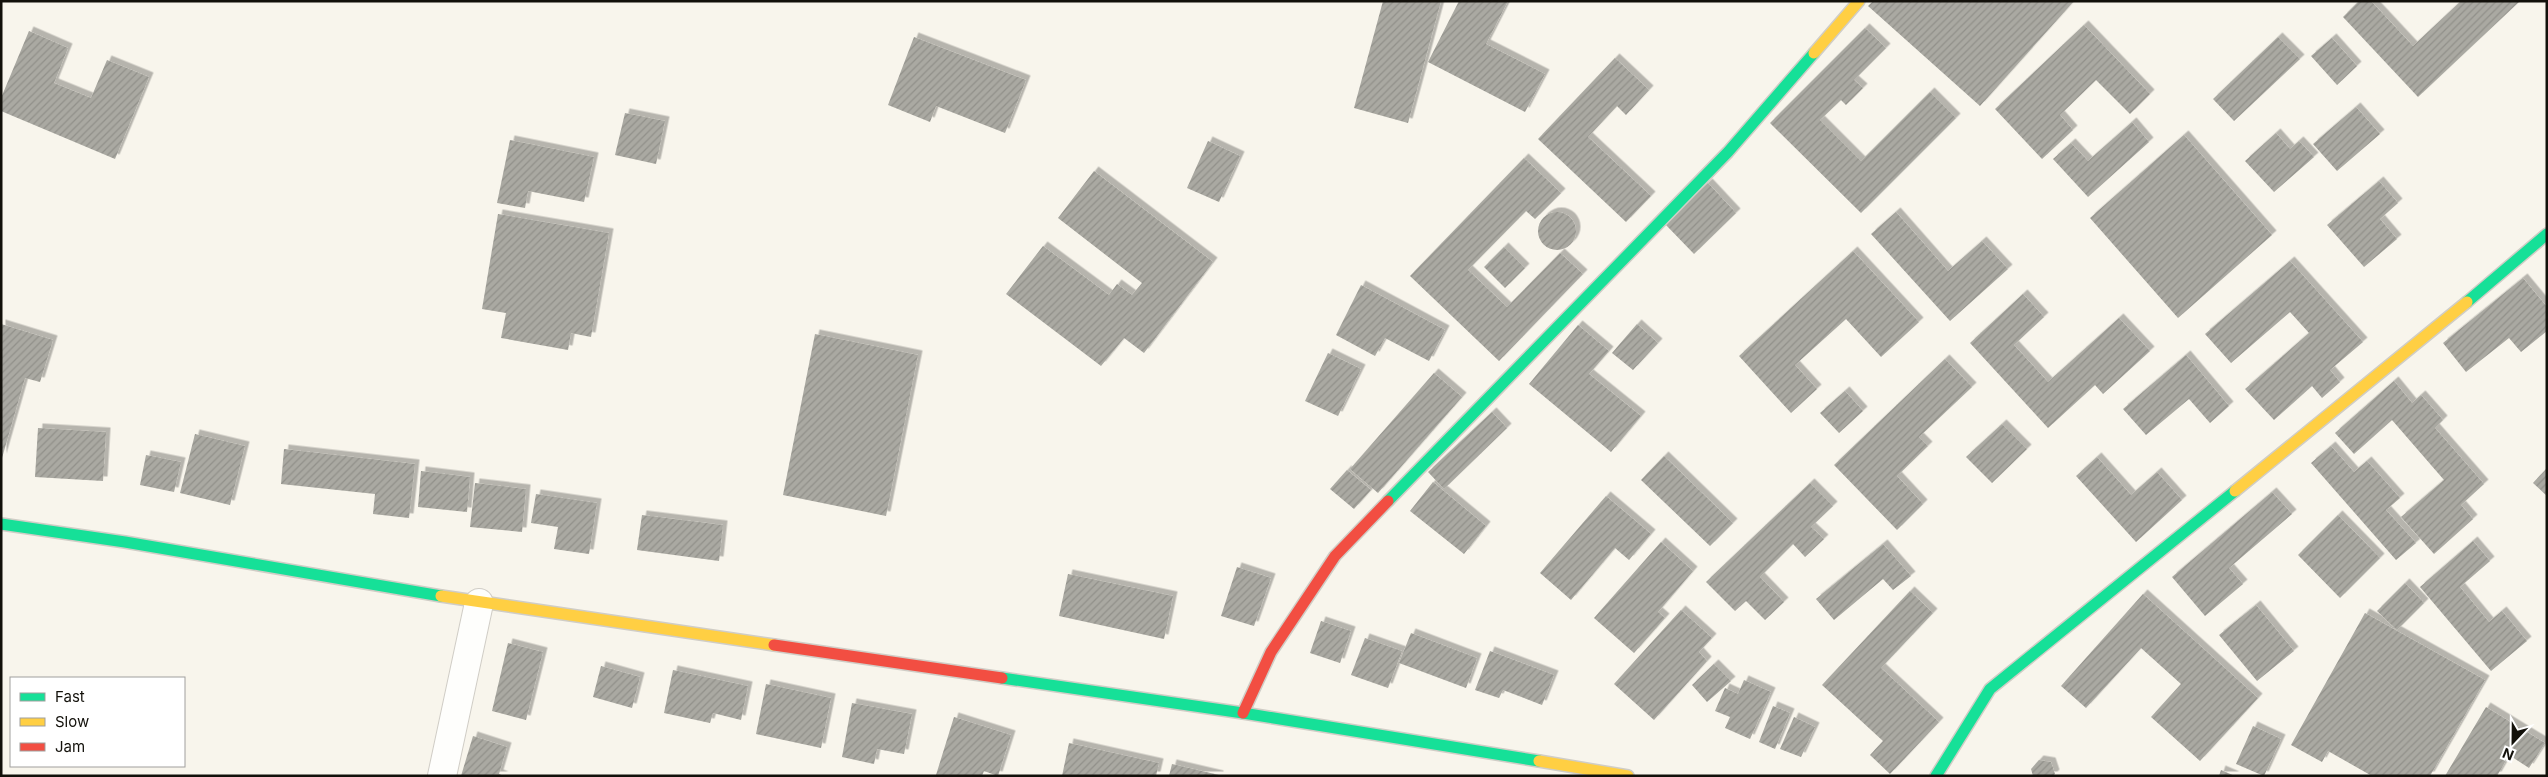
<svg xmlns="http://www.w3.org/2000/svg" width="2548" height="777" viewBox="0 0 2548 777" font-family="Inter,sans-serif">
	<defs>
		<pattern id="building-hatch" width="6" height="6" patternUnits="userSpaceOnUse" patternTransform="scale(1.25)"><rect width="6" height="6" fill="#aaa9a2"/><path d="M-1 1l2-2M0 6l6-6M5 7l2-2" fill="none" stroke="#91908a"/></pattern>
		<filter id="shadow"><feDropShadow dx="4.5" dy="-4.5" stdDeviation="0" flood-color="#0004"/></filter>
	</defs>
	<rect width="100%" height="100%" fill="#f8f5ec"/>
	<path fill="url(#building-hatch)" filter="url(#shadow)" d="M 1383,1 L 1441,1 L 1408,123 L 1354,108 Z
		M 1459,1 L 1508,1 L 1486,44 L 1545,74 L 1525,112 L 1428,62 Z
		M 1873,1 L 2074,1 L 1980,106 L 1868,6 Z
		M 2359,1 L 2371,1 L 2413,46 L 2461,1 L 2520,1 L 2418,97 L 2343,17 Z
		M 2084,25 L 2150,94 L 2130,114 L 2096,80 L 2060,115 L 2073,130 L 2042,159 L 1995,109 Z
		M 1865,28 L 1886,48 L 1854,80 L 1863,88 L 1846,105 L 1841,100 L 1820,120 L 1861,161 L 1930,92 L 1956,118 L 1861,213 L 1770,123 Z
		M 29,31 L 68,48 L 54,83 L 91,98 L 107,60 L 149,77 L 115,159 L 1,111 L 1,98 Z
		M 914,37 L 1026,80 L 1005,133 L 936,106 L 930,122 L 888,105 Z
		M 2278,37 L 2300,59 L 2234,121 L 2213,99 Z
		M 2332,38 L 2357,66 L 2337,85 L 2311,56 Z
		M 1615,58 L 1649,90 L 1626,115 L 1617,106 L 1588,137 L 1651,196 L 1626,222 L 1538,139 Z
		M 2356,107 L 2380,134 L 2337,171 L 2313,144 Z
		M 625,113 L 665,121 L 656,164 L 615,155 Z
		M 2132,122 L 2149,142 L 2088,197 L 2053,159 L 2071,143 L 2088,161 Z
		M 2276,133 L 2290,149 L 2299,141 L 2314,157 L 2274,192 L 2245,161 Z
		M 2184,135 L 2272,235 L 2178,318 L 2090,218 Z
		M 510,140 L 594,157 L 584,202 L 528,191 L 525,208 L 497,203 Z
		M 1208,141 L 1240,156 L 1219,202 L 1187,188 Z
		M 1524,158 L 1561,193 L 1535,219 L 1526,211 L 1468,270 L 1507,307 L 1560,253 L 1583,274 L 1499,361 L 1410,276 Z
		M 1094,171 L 1213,262 L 1144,353 L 1124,338 L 1101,366 L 1006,294 L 1043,246 L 1109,295 L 1117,284 L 1132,295 L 1142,283 L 1058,218 Z
		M 2379,181 L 2398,203 L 2380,219 L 2397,239 L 2364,267 L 2327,225 Z
		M 1708,183 L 1736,213 L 1694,254 L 1665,224 Z
		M 1896,212 L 1948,271 L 1982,241 L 2008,269 L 1950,321 L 1871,234 Z
		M1538 231a19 19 0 1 1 38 0a19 19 0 1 1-38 0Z
		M 498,214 L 609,233 L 591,337 L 571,333 L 568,350 L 501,338 L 506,313 L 482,309 Z
		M 1504,247 L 1525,268 L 1505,288 L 1484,267 Z
		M 1853,251 L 1919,322 L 1881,357 L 1846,319 L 1795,365 L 1817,389 L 1791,413 L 1739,356 Z
		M 2290,261 L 2363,342 L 2330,370 L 2340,382 L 2322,398 L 2312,386 L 2274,420 L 2245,389 L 2309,333 L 2290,312 L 2231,363 L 2205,334 Z
		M 2523,278 L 2547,307 L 2547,331 L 2521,352 L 2509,338 L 2466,372 L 2443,343 Z
		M 1361,285 L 1445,330 L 1429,361 L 1385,338 L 1375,356 L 1336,335 Z
		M 2023,294 L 2044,317 L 2014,345 L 2048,382 L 2119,318 L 2150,351 L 2103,394 L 2095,385 L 2048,428 L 1970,343 Z
		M 1,324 L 53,340 L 40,382 L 25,378 L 2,458 Z
		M 1637,324 L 1658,343 L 1633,370 L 1612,353 Z
		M 1578,325 L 1609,351 L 1589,374 L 1641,416 L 1611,452 L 1529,384 Z
		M 815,334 L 918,355 L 886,516 L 783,495 Z
		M 1328,353 L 1361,369 L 1338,416 L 1305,401 Z
		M 2186,355 L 2229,406 L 2210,423 L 2189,399 L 2146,435 L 2123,409 Z
		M 1945,359 L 1972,387 L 1919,437 L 1928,446 L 1897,476 L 1923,504 L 1897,530 L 1834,465 Z
		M 1434,373 L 1462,397 L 1378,493 L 1350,469 Z
		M 2394,381 L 2412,403 L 2421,395 L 2443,420 L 2435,428 L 2484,484 L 2461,505 L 2473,519 L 2434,554 L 2401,517 L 2444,480 L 2392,420 L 2354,454 L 2335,433 Z
		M 1845,391 L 1863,411 L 1839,433 L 1820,413 Z
		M 1492,412 L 1507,428 L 1444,489 L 1428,472 Z
		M 2002,424 L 2027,449 L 1992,483 L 1966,457 Z
		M 38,428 L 106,432 L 103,481 L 35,477 Z
		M 195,434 L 245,446 L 230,505 L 180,493 Z
		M 2331,446 L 2354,472 L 2367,461 L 2400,498 L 2386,510 L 2416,543 L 2396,560 L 2311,463 Z
		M 284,449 L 415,464 L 409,518 L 373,514 L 375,494 L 281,484 Z
		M 146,455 L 181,462 L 174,492 L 140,485 Z
		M 1664,456 L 1733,523 L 1710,546 L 1641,480 Z
		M 2097,457 L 2131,495 L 2157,472 L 2182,500 L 2136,542 L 2076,476 Z
		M 2547,468 L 2547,496 L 2533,483 Z
		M 1347,470 L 1371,490 L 1354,509 L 1330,489 Z
		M 421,471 L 470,477 L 467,512 L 418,507 Z
		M 1433,482 L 1486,526 L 1464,554 L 1410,511 Z
		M 475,483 L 526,489 L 522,532 L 470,527 Z
		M 1810,483 L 1833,506 L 1811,527 L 1824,539 L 1805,557 L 1793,544 L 1760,577 L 1784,602 L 1765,620 L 1746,601 L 1735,611 L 1706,582 Z
		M 2272,492 L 2292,514 L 2229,568 L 2243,584 L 2205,616 L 2172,577 Z
		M 536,494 L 597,503 L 589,554 L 554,549 L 558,527 L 531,523 Z
		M 1606,496 L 1651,534 L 1629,560 L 1615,548 L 1571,600 L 1540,573 Z
		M 642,515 L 723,525 L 719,561 L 637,550 Z
		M 2338,515 L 2380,558 L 2340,598 L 2298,555 Z
		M 2473,541 L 2490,561 L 2460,587 L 2489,622 L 2502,611 L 2527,641 L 2491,671 L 2420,587 Z
		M 1661,542 L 1693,571 L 1658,612 L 1665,618 L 1634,653 L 1594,618 Z
		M 1883,544 L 1911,576 L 1893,590 L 1883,579 L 1834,620 L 1816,599 Z
		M 1237,567 L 1271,578 L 1254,626 L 1221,616 Z
		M 1068,574 L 1173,596 L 1164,639 L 1059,616 Z
		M 2405,583 L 2424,603 L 2397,630 L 2377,611 Z
		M 1910,591 L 1933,613 L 1881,668 L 1939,722 L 1890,774 L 1870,755 L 1883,741 L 1822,685 Z
		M 2143,594 L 2258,698 L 2200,761 L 2151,717 L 2181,684 L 2141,648 L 2086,708 L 2061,686 Z
		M 2256,605 L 2294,651 L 2257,681 L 2219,635 Z
		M 1681,610 L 1712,638 L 1699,652 L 1707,661 L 1654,720 L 1614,684 Z
		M 2365,613 L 2485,680 L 2430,776 L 2372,776 L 2328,751 L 2322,762 L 2291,745 Z
		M 1321,621 L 1351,631 L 1340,663 L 1310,653 Z
		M 1411,633 L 1477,658 L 1466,688 L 1399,663 Z
		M 1365,638 L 1402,651 L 1388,688 L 1351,675 Z
		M 508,643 L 543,652 L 526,720 L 492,711 Z
		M 1490,651 L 1554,675 L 1542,705 L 1503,690 L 1499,698 L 1475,690 Z
		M 1714,664 L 1731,681 L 1707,702 L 1692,685 Z
		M 601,666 L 640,677 L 632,708 L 593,697 Z
		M 673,670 L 748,686 L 741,720 L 713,713 L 710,723 L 664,713 Z
		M 1744,680 L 1771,692 L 1750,739 L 1725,728 L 1730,717 L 1715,711 L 1725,688 L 1738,694 Z
		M 766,684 L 831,698 L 821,748 L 756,734 Z
		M 852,703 L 912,714 L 904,754 L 877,749 L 874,764 L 842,757 Z
		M 1773,706 L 1790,713 L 1775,749 L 1759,742 Z
		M 2486,707 L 2545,743 L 2529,768 L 2509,755 L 2497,776 L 2445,776 Z
		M 954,717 L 1011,735 L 998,776 L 984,771 L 982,776 L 936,775 Z
		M 1794,717 L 1815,727 L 1801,757 L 1780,749 Z
		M 2253,726 L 2281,739 L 2264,776 L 2236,764 Z
		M 473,736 L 507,747 L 499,774 L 504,776 L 461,776 Z
		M 1069,743 L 1159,763 L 1156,776 L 1062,776 Z
		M 2039,760 L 2051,762 L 2055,774 L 2053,776 L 2033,776 L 2031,769 Z
		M 1172,764 L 1219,775 L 1219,776 L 1169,776 Z
		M 2221,770 L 2235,776 L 2219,776 Z"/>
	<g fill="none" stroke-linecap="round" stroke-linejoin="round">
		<g stroke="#d0cdc6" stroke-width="30">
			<path id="street" d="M 442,776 L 479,603"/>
		</g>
		<g stroke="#d0cdc6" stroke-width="14">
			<path id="fast" d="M 2467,302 L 2547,234
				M 1388,501 L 1728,152 L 1814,53
				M 1,524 L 125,542 L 441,596
				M 1002,678 L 1243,713 L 1539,761
				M 1936,776 L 1990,689 L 2235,491"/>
		</g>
		<g stroke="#d0cdc6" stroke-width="14">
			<path id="slow" d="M 1814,53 L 1859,1
				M 2235,491 L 2467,302
				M 441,596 L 774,645
				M 1539,761 L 1628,776"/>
		</g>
		<g stroke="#d0cdc6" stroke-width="14">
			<path id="jam" d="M 774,645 L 1002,678
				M 1243,713 L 1271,652 L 1335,556 L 1388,501"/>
		</g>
		<use href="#street" stroke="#fefefc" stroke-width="28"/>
		<use href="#fast" stroke="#16e098" stroke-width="11"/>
		<use href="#slow" stroke="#ffcf43" stroke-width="11"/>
		<use href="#jam" stroke="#f24e42" stroke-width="11"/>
	</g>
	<rect width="2548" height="777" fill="none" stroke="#12100a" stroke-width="5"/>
	<rect x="10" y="677" width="175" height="90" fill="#ffffff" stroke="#a09f9d"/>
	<rect x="20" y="693" width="25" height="8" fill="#16e098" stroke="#a09f9d"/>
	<text x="55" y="702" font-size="15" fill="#12100a">Fast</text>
	<rect x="20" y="718" width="25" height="8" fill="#ffcf43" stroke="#a09f9d"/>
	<text x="55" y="727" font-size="15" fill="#12100a">Slow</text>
	<rect x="20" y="743" width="25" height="8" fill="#f24e42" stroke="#a09f9d"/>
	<text x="55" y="752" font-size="15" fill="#12100a">Jam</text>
	<g transform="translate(2513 742) rotate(202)" stroke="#ffffff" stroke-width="4" paint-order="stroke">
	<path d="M0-4L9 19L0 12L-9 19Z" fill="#12100a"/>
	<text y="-8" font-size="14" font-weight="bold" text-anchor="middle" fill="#12100a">N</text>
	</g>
</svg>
